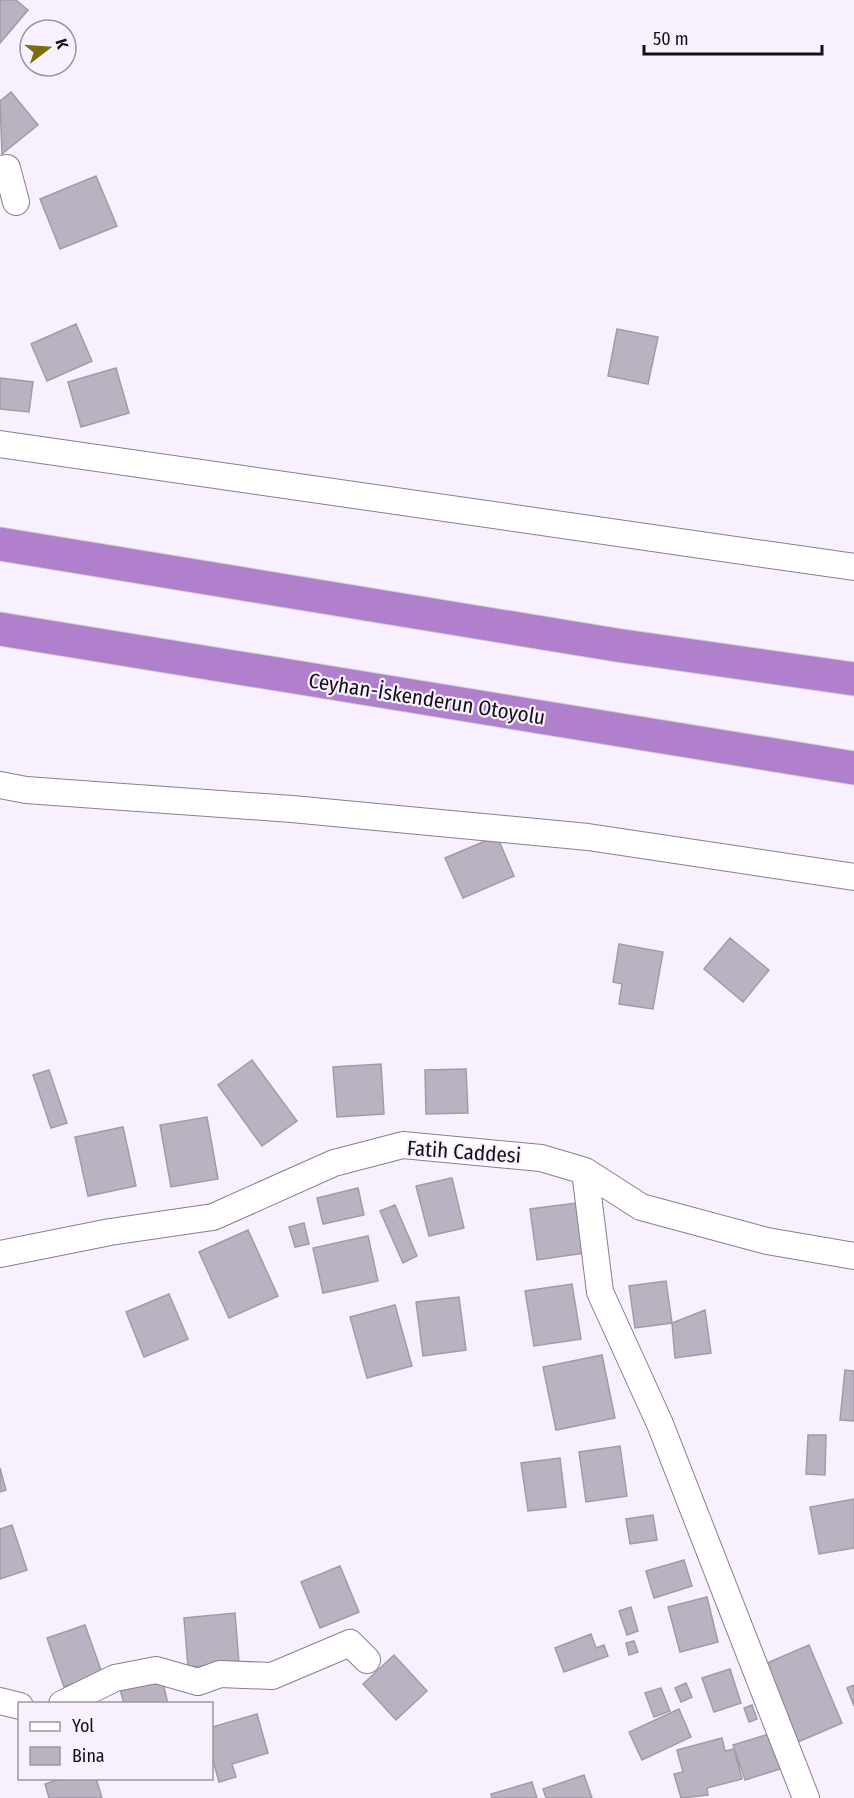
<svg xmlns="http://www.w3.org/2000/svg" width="854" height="1798" viewBox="0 0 854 1798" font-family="'Fira Sans Condensed',sans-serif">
	<rect width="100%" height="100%" fill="#f8f0fe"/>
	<path fill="#bab2c0" stroke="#a39aa8" stroke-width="1.5" d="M 0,0 L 16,0 L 28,10 L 0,43 Z
		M 11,92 L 38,125 L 2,154 L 0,101 Z
		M 96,176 L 117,226 L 60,249 L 40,199 Z
		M 76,324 L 92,361 L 47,381 L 31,344 Z
		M 617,329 L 658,337 L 648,384 L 608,376 Z
		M 116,368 L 129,413 L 81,427 L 68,382 Z
		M 0,378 L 33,382 L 29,412 L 0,409 Z
		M 497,836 L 514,876 L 463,898 L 445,858 Z
		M 730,938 L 769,970 L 743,1002 L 704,969 Z
		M 619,944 L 663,952 L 653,1009 L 619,1004 L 622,984 L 613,982 Z
		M 252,1060 L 297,1121 L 262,1146 L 218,1085 Z
		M 381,1064 L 384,1114 L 337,1117 L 333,1067 Z
		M 466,1069 L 468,1113 L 426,1114 L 425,1070 Z
		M 49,1070 L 67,1123 L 51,1128 L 33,1075 Z
		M 207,1117 L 218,1179 L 171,1187 L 160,1125 Z
		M 123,1127 L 136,1186 L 88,1196 L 75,1137 Z
		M 452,1178 L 464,1228 L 429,1236 L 416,1186 Z
		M 358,1188 L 364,1215 L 323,1224 L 317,1198 Z
		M 576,1203 L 584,1253 L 537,1260 L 530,1209 Z
		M 395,1205 L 417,1256 L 403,1263 L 380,1211 Z
		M 304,1223 L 309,1244 L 295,1247 L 289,1227 Z
		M 248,1230 L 278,1296 L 229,1318 L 199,1252 Z
		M 368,1236 L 378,1281 L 323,1293 L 313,1248 Z
		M 666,1281 L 672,1323 L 635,1328 L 629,1286 Z
		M 572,1284 L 581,1339 L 534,1346 L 525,1291 Z
		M 169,1294 L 188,1339 L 144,1357 L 126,1312 Z
		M 459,1297 L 466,1350 L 423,1356 L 416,1302 Z
		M 395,1305 L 412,1366 L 367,1378 L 350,1317 Z
		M 705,1310 L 711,1353 L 675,1358 L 672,1323 Z
		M 602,1355 L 615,1418 L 556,1430 L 543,1367 Z
		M 845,1370 L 854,1371 L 854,1421 L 840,1420 Z
		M 808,1435 L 826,1435 L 825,1475 L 806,1474 Z
		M 620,1446 L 627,1496 L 586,1502 L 579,1452 Z
		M 560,1458 L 566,1507 L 528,1511 L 521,1463 Z
		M 0,1468 L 6,1490 L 0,1492 Z
		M 854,1499 L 854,1548 L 819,1554 L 810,1507 Z
		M 653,1515 L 657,1540 L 630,1544 L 626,1519 Z
		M 12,1525 L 27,1570 L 0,1579 L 0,1529 Z
		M 684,1560 L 692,1586 L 654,1598 L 646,1571 Z
		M 340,1566 L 359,1612 L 320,1628 L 301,1582 Z
		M 707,1597 L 718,1642 L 680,1652 L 668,1607 Z
		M 631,1607 L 638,1631 L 627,1635 L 619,1611 Z
		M 235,1613 L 239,1663 L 188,1667 L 184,1618 Z
		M 85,1625 L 102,1673 L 64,1687 L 47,1638 Z
		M 591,1634 L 596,1648 L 604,1645 L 608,1656 L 564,1672 L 555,1648 Z
		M 634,1641 L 638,1652 L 629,1655 L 626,1643 Z
		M 809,1645 L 842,1723 L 798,1742 L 765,1664 Z
		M 394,1655 L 427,1691 L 396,1720 L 363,1684 Z
		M 730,1669 L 741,1703 L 714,1712 L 702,1678 Z
		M 162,1679 L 168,1704 L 124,1704 L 120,1689 Z
		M 686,1683 L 692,1697 L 681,1702 L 675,1688 Z
		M 854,1685 L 854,1706 L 847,1688 Z
		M 661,1688 L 670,1711 L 654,1717 L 645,1693 Z
		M 752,1705 L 757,1719 L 749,1722 L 744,1708 Z
		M 679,1709 L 691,1737 L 642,1760 L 629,1732 Z
		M 257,1714 L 268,1753 L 232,1764 L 236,1777 L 219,1782 L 212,1757 L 212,1727 Z
		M 769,1734 L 780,1769 L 745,1780 L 733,1745 Z
		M 722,1738 L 725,1751 L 734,1749 L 742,1779 L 707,1788 L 708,1795 L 681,1798 L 674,1774 L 683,1772 L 677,1750 Z
		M 584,1775 L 592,1798 L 546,1798 L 543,1789 Z
		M 63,1778 L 96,1778 L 102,1798 L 49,1798 L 45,1784 Z
		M 532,1782 L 537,1798 L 492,1798 L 491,1794 Z"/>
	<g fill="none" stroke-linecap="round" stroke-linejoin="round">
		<g stroke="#877f8d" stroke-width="28">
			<path id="minor" d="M 0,169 L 7,168 L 16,202
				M 0,444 L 854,567
				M 0,785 L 26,790 L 292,809 L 588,837 L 854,877
				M 585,1171 L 600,1292 L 660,1424 L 806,1798
				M 0,1254 L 110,1232 L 213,1217 L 334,1163 L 403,1145 L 541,1158 L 585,1171 L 641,1207 L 767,1241 L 854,1256
				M 0,1701 L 20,1706
				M 62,1704 L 115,1678 L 156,1670 L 198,1682 L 220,1674 L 272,1676 L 350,1643 L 367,1660"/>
		</g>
		<g stroke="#d5d4d5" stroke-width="35">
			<path id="highway" d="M 0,544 L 616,645 L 854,679
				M 0,629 L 854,768"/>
		</g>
		<use href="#minor" stroke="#fff" stroke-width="26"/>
		<use href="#highway" stroke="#b080cd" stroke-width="33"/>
	</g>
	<g text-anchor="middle" stroke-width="4.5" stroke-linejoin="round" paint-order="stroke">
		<g font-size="21" fill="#131015" stroke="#f8f0fe">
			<text transform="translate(427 699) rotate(9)" y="7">Ceyhan-İskenderun Otoyolu</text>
			<text transform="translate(464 1152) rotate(4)" y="7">Fatih Caddesi</text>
		</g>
	</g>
	<rect x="18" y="1702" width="195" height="78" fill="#f8f0fe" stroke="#9c96a1" stroke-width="1.5"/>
	<rect x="30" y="1722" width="30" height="9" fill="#ffffff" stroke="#9c96a1" stroke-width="1.5"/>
	<text x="72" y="1732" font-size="18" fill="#131015">Yol</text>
	<rect x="30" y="1747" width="30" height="18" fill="#bab2c0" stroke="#9c96a1" stroke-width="1.5"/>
	<text x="72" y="1762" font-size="18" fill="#131015">Bina</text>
	<g transform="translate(48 48) rotate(73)"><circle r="28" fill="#f8f0fe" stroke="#9c96a1" stroke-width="1.5"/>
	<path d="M0-4.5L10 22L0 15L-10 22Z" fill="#7a6d0a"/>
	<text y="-9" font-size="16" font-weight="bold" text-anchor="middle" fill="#131015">K</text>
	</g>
	<path d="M644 45v9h178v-9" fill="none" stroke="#131015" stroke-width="3"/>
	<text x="653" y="45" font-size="18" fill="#131015" stroke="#f8f0fe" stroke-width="4.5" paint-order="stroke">50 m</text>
</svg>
